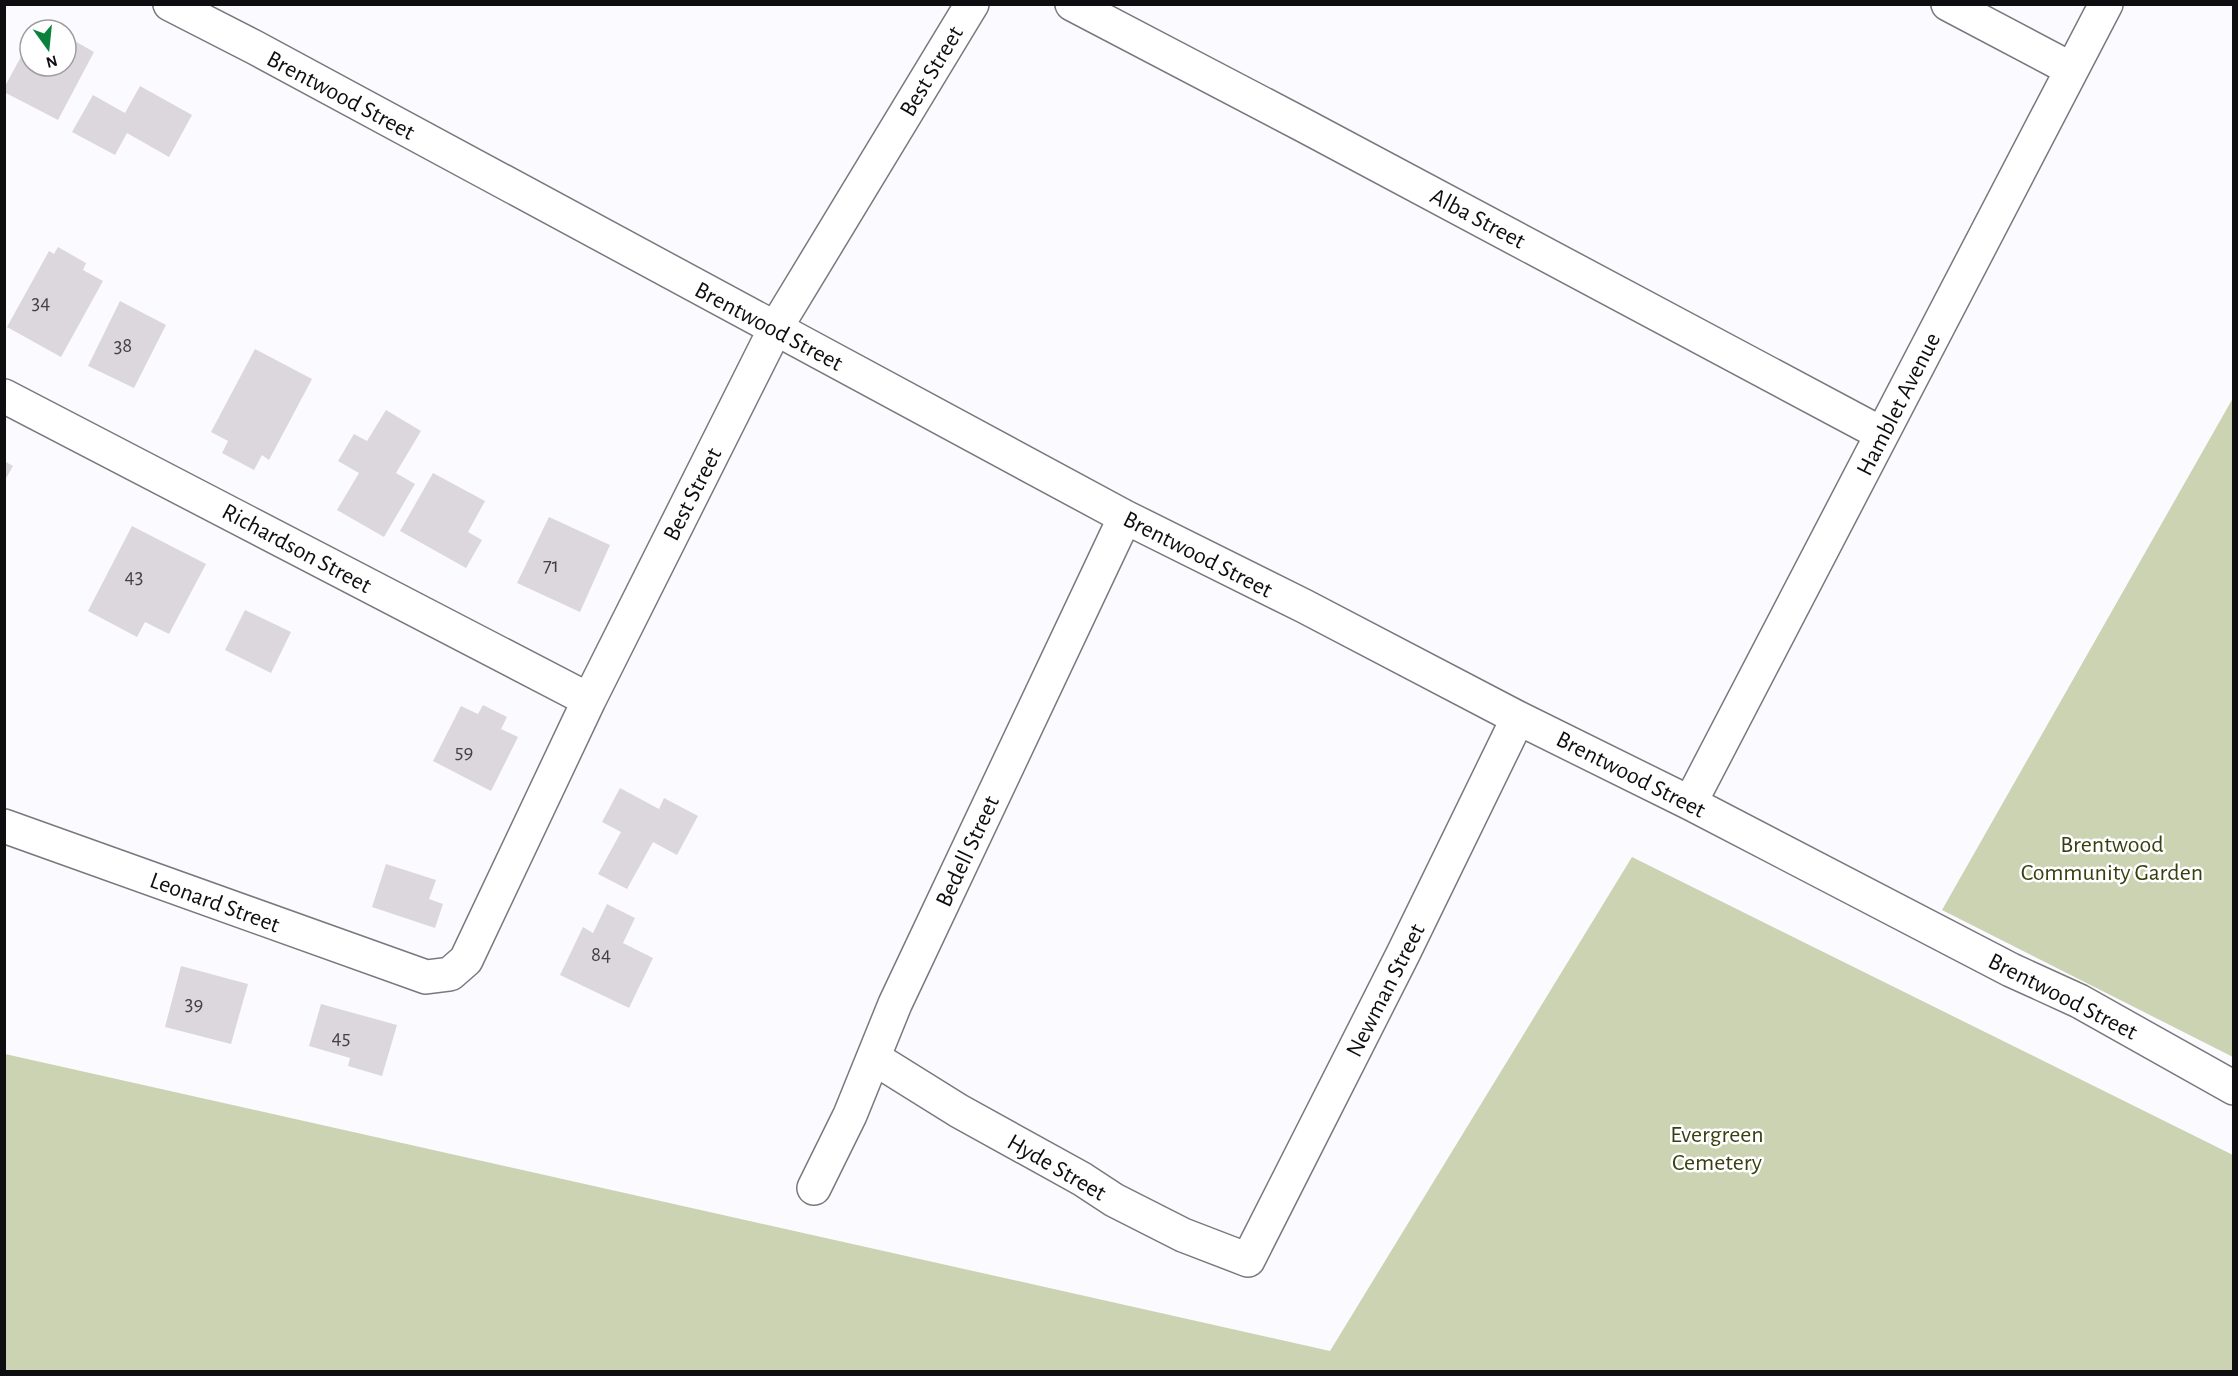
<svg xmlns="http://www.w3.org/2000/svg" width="2238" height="1376" viewBox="0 0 2238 1376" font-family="'Alegreya Sans',sans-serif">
	<rect width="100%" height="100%" fill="#fbfafe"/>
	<path fill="#cbd3b3" d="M 2233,398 L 2233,1057 L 1942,910 Z
		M 1632,857 L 2233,1155 L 2233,1371 L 5,1371 L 5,1054 L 1330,1351 Z"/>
	<path fill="#dcd7dd" d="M 39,22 L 54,30 L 35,30 Z
		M 66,36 L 94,52 L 58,120 L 4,92 L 4,88 L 30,40 L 30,66 L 66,66 Z
		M 140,86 L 192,115 L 169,157 L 127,133 L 115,155 L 72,132 L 93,95 L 125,113 Z
		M 58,247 L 86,263 L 83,270 L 103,281 L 61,357 L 7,327 L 49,251 L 54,254 Z
		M 120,301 L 166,325 L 134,388 L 88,366 Z
		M 255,349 L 312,379 L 269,460 L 262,455 L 254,470 L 222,453 L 228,441 L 211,432 Z
		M 386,410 L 421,431 L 396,473 L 415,484 L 384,537 L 337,510 L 359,473 L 338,461 L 354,434 L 367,441 Z
		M 4,461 L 13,466 L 4,482 Z
		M 433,473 L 485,501 L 468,532 L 482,540 L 466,568 L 400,531 Z
		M 549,517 L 610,545 L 580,612 L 517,583 Z
		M 132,526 L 206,564 L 169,634 L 145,622 L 137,637 L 88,611 Z
		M 245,610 L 291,632 L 271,673 L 225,650 Z
		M 483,705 L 507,717 L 501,729 L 518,737 L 491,791 L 433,761 L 461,706 L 478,714 Z
		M 620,788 L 659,809 L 664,798 L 698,816 L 677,855 L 653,842 L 627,889 L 598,874 L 621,832 L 602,822 Z
		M 386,864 L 436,880 L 429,899 L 443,904 L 435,928 L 372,907 Z
		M 607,904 L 635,918 L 623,943 L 653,958 L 629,1008 L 560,975 L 583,927 L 593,933 Z
		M 181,966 L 248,984 L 231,1044 L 165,1027 Z
		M 321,1004 L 397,1025 L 382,1076 L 348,1066 L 350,1058 L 309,1046 Z"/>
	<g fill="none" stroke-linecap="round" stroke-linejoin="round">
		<g stroke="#7a787e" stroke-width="36">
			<path id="minor" d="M 170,4 L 254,47 L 1125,517 L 1304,606 L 1518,718 L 1690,803 L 2011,970 L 2079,1001 L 2234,1088
				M 1072,4 L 1305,126 L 1882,434
				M 1948,4 L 2071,69
				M 4,396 L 589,700
				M 1690,803 L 2106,4
				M 4,826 L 426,977 L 450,974 L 466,960 L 589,700 L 775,329 L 972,4
				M 874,1058 L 959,1111 L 1082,1179 L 1114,1200 L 1183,1235 L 1248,1260 L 1403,954 L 1518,718
				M 814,1188 L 850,1115 L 895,1004 L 1125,517"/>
		</g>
		<use href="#minor" stroke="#fff" stroke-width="33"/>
	</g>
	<g text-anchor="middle" stroke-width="5" stroke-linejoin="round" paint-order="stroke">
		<g font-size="21" fill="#424042">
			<text x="41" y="309">34</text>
			<text x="123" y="352">38</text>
			<text x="551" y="572">71</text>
			<text x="134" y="583">43</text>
			<text x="464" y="758">59</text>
			<text x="601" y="961">84</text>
			<text x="194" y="1010">39</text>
			<text x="341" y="1044">45</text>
		</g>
		<g font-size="24" fill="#0e0d0f" stroke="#fff">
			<text transform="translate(931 71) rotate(-59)" y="8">Best Street</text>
			<text transform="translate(341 95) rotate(28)" y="8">Brentwood Street</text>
			<text transform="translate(1478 218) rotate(28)" y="8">Alba Street</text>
			<text transform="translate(769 326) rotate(28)" y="8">Brentwood Street</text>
			<text transform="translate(1898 404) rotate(-63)" y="8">Hamblet Avenue</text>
			<text transform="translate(692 494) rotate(-63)" y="8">Best Street</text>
			<text transform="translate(297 548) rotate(28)" y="8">Richardson Street</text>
			<text transform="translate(1198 554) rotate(27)" y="8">Brentwood Street</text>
			<text transform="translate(1631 774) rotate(27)" y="8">Brentwood Street</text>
			<text transform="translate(967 851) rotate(-65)" y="8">Bedell Street</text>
			<text transform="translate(215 902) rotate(20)" y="8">Leonard Street</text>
			<text transform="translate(1385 990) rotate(-63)" y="8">Newman Street</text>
			<text transform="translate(2063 996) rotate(27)" y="8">Brentwood Street</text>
			<text transform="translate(1057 1167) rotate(30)" y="8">Hyde Street</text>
		</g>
		<g font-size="24" fill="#384010" stroke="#fff">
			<text x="2112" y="852">Brentwood<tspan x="2112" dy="28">Community Garden</tspan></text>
			<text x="1717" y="1142">Evergreen<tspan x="1717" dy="28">Cemetery</tspan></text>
		</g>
	</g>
	<rect width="2238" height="1376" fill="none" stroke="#0e0d0f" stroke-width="12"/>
	<g transform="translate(48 48) rotate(165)"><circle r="28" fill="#ffffff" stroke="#9f9e9f" stroke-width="1.5"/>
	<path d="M0-4.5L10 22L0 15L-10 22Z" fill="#0a823b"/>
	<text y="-9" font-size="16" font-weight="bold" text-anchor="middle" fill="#0e0d0f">N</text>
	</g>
</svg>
